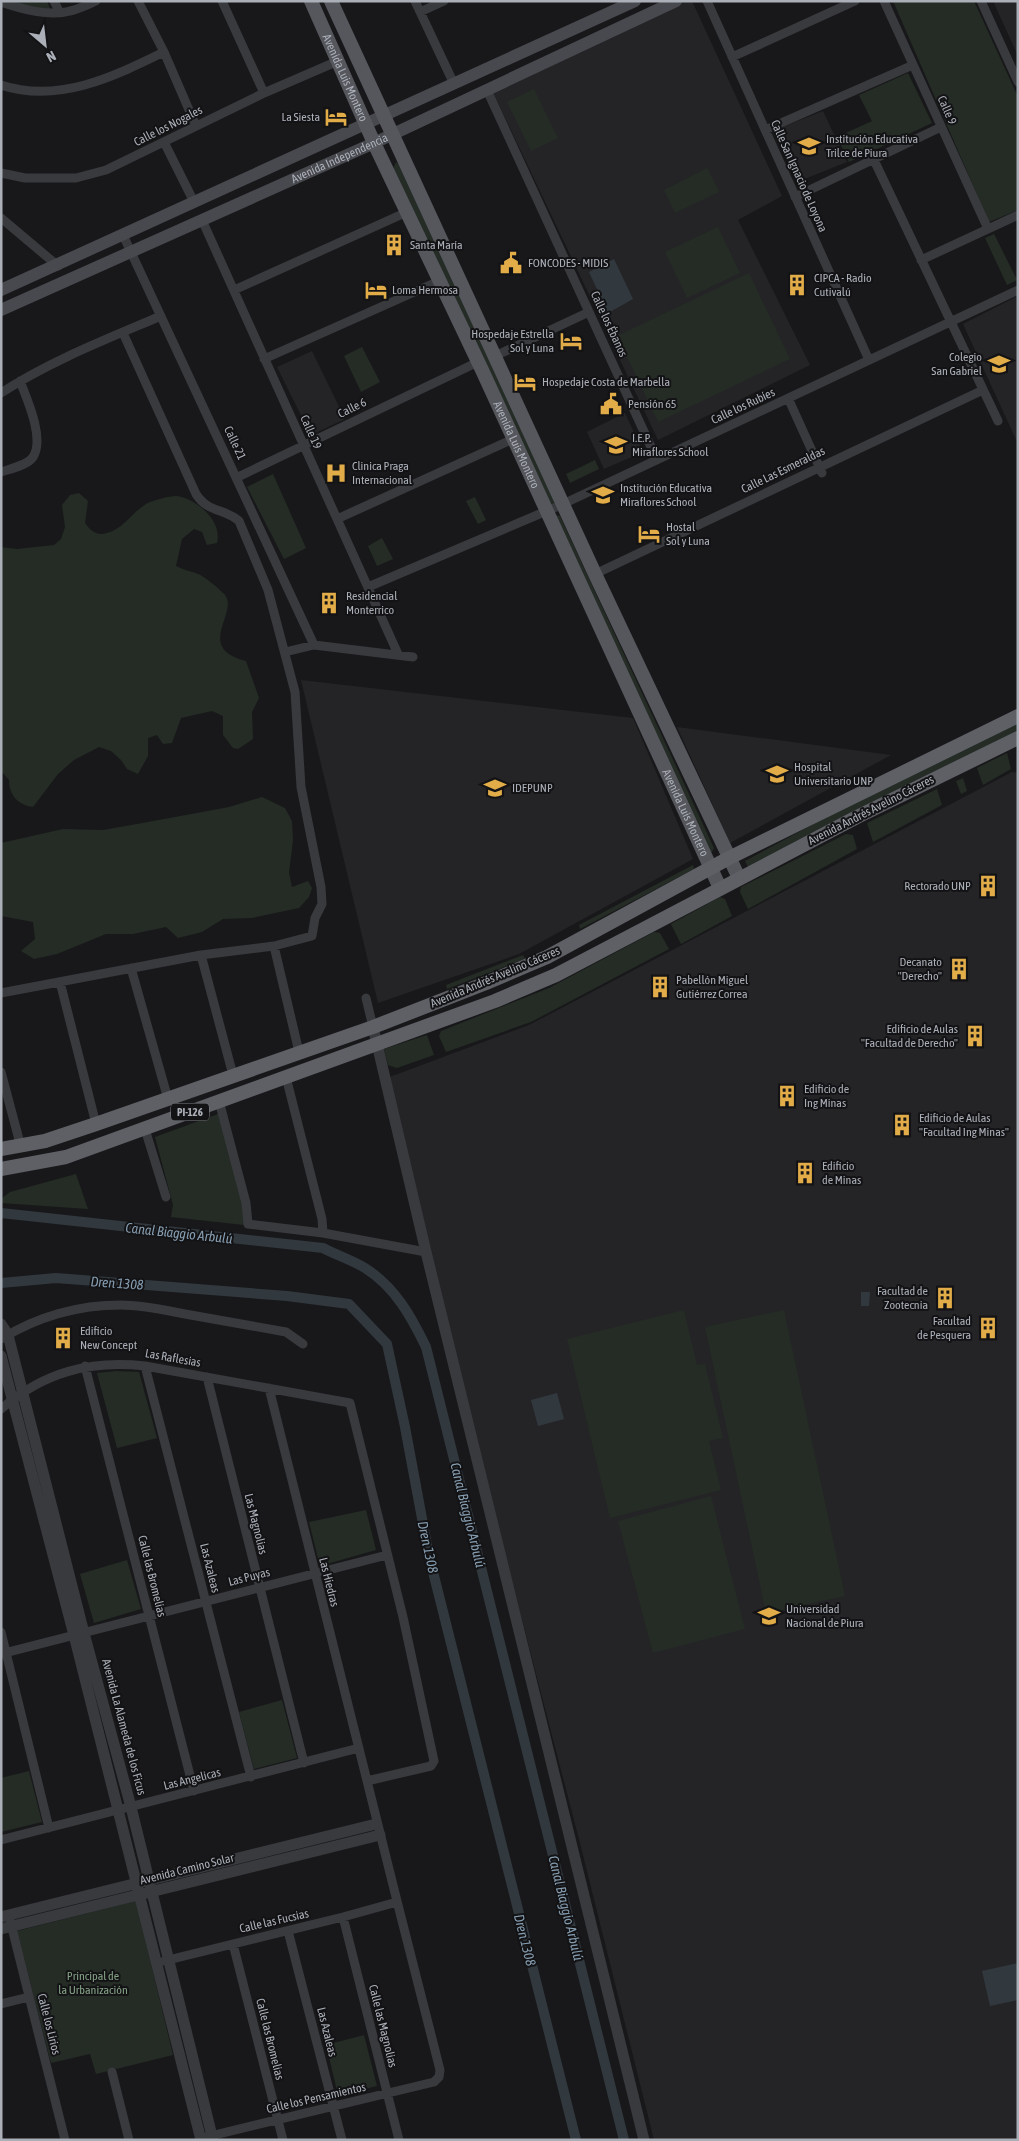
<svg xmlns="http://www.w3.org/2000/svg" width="1019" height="2141" viewBox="0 0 1019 2141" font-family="'Asap Condensed',sans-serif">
	<rect width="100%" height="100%" fill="#18181a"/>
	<path fill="#242427" d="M 681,1 L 692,1 L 782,196 L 738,220 L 810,365 L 658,440 L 492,90 Z
		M 993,1 L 1018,1 L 1018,56 Z
		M 823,111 L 847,162 L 797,182 L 772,131 Z
		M 1018,296 L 1018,444 L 963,324 Z
		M 312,351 L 345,419 L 311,435 L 277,367 Z
		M 625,413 L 643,452 L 604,469 L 587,432 Z
		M 301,680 L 633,718 L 693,859 L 519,954 L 378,1003 Z
		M 677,727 L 891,755 L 730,843 Z
		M 1012,772 L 1018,773 L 1018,2140 L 654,2140 L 581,1847 L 461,1385 L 387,1078 L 529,1025 Z"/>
	<path fill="#242c25" d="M 1,1 L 47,1 L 52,13 Z
		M 893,1 L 974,1 L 1018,97 L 1018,210 L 989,222 Z
		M 908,73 L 932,123 L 849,162 L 837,137 L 872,121 L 859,95 Z
		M 534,89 L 558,138 L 531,151 L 507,102 Z
		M 396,162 L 402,166 L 555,502 L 549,505 L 393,169 Z
		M 707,168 L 719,192 L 675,213 L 664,190 Z
		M 718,227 L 740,273 L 687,298 L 665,252 Z
		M 994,234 L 1017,280 L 1007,285 L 985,238 Z
		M 749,273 L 790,359 L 658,422 L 617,336 Z
		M 362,347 L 380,382 L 361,392 L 344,356 Z
		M 595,460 L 599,469 L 570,483 L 566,474 Z
		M 273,474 L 306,548 L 284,559 L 247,487 Z
		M 79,493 L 88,501 L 85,523 C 91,531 96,536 107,533 C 123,530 134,509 150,502 C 156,500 169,496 176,496 C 196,498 223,521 217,543 L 207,545 L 202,532 L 194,529 L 182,539 L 176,566 C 184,570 190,571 198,574 C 203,575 222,591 225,595 C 239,613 194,648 246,661 L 259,698 L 252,712 L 253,739 L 238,749 L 233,748 L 223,735 L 223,716 L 212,711 L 181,718 L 172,743 L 163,744 L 157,735 L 148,738 L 148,756 L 138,774 L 127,769 L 121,760 L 111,751 L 99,747 L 74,760 L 58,774 L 33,807 C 18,805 9,795 9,780 L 1,771 L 1,547 L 17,549 L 54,545 L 61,539 L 65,527 L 62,505 L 70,495 Z
		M 475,497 L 486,520 L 478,524 L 466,501 Z
		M 556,515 L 560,516 L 714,848 L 712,852 L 708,851 L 554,519 Z
		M 382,538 L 393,559 L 377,566 L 368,546 Z
		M 1018,722 L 1018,732 L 910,783 L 748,867 L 745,861 L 877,790 Z
		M 1007,753 L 1011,769 L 983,785 L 977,768 Z
		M 963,778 L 967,791 L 961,794 L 956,781 Z
		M 937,789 L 942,805 L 873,842 L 867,823 Z
		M 262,797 L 285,808 L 292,821 L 293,840 L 289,873 L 292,887 L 308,881 L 312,888 L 309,897 L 299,908 L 252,918 L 223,919 L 202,932 L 178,938 L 166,927 L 133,934 L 106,934 L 57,954 L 34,959 L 21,951 L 35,939 L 33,922 L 1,916 L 1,843 L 63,829 L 103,830 L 148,822 L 229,807 Z
		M 846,834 L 853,835 L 857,849 L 748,909 L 740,892 L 741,887 Z
		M 693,865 L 694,869 L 580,929 L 579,925 Z
		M 720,897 L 725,899 L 732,916 L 681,944 L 671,924 Z
		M 654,932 L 660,933 L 669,949 L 531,1022 L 446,1052 L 439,1036 L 441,1031 L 549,988 Z
		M 523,955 L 525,959 L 447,989 L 446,985 Z
		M 427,1035 L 434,1055 L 397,1068 L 388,1065 L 384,1049 Z
		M 218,1114 L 244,1207 L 244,1225 L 171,1217 L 173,1205 L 155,1137 Z
		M 76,1174 L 88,1209 L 1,1203 L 2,1198 L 10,1192 Z
		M 684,1310 L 697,1365 L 705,1364 L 723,1438 L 709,1441 L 721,1490 L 610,1518 L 567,1339 Z
		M 784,1310 L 845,1596 L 766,1613 L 705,1327 Z
		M 116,1371 L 139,1372 L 157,1438 L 117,1448 L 97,1373 Z
		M 711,1496 L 745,1629 L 653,1653 L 618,1521 Z
		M 366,1510 L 376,1550 L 320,1566 L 309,1522 Z
		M 127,1560 L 141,1609 L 94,1623 L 80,1574 Z
		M 282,1700 L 297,1758 L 254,1769 L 239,1712 Z
		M 29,1771 L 42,1822 L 1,1832 L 1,1778 Z
		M 136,1901 L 173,2055 L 96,2074 L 90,2054 L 51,2063 L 17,1931 Z
		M 364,2035 L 377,2086 L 338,2095 L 326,2045 Z"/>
	<path fill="#31393f" d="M 614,259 L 633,299 L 608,313 L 589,272 Z
		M 861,1292 L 870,1292 L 869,1306 L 861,1306 Z
		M 557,1393 L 564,1419 L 538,1426 L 531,1400 Z
		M 1018,1963 L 1018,2000 L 990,2006 L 982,1971 Z"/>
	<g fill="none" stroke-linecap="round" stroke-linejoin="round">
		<path stroke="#31393f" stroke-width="10" d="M 1,1213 L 323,1248 C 336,1255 352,1260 365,1268 C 395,1287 411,1316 426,1347 L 624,2140
			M 1,1283 L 56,1278 L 287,1296 L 349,1304 L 387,1344 L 405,1427 L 429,1556 L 576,2140"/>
		<path stroke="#393a3e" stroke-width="9" d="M 54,1 L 60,13
			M 138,1 L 164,52 L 196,126
			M 222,1 L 264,93
			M 415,1 L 454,84
			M 707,1 L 869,360
			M 884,1 L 988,229
			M 981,1 L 1018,82
			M 1,2 C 22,9 49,17 70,11 C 79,9 87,5 96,1
			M 420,12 L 444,1
			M 732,57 L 855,1
			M 1,85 C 58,104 113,77 164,52
			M 487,90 L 657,460
			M 765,130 L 913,65
			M 164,142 L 194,202
			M 874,160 L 998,421
			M 1,173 L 25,178 L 76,178 L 106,170 L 264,93 L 338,61
			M 795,197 L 941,127
			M 1,218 L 58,266
			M 202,220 L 398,654
			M 123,235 L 314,645
			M 921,260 L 1018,215
			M 234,290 L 407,212
			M 495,356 L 589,312
			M 264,359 L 439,281
			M 1,393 C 50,361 107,339 161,316
			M 788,398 L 822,473
			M 1,472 C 10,469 28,465 33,457 C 45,439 27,399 20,381
			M 238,477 L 478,362
			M 337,519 L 513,439
			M 595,574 L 983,390
			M 368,587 L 563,504 L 1018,290
			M 285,652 L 314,645 L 413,657
			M 274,946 L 299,1052
			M 201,955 L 233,1075
			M 131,968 L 168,1099
			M 60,982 L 96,1124
			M 1,993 L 201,955 L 274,946 L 312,936 L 315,918 L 322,904 L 321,887 L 301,787 L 295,692 L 268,590 L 239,521 C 224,508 208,513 196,494 L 123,333
			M 366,998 L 373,1027
			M 1,1072 L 21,1147
			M 286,1077 L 322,1219 L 323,1233
			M 219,1101 L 246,1203 L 248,1224 L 323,1233 L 426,1252
			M 145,1129 L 166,1197
			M 1,1339 C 37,1317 79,1305 121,1305 C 142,1305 164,1310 185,1314 C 219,1320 252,1326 286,1332 L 303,1344
			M 85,1366 L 194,1791
			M 145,1366 L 251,1777
			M 207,1377 L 304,1763
			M 1,1409 C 44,1372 90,1360 145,1366 L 350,1403 L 403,1617 L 434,1761 L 431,1766 L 367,1781
			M 1,1632 L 49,1828
			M 1,1654 L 387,1555
			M 1,1840 L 359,1748
			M 343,1917 L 399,2140
			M 10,1920 L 65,2140
			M 288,1931 L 342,2140
			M 233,1944 L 283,2140
			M 164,1961 L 343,1917 L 397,1902
			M 1,2004 L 29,1997
			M 112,2072 L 129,2140
			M 206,2137 L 434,2082 L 439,2077 L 440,2070 C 382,1843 325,1616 269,1388"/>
		<path stroke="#393a3e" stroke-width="11" d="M 373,1027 L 426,1252 L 644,2140
			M 1,1324 L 8,1335 L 84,1633 L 131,1807 L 213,2140
			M 1,1356 L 74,1635 L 201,2140
			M 1,1917 L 376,1824
			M 1,1929 L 380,1835"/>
		<g stroke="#47494e" stroke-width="12">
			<path d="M 1,290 L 635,1"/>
			<path id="s1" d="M 1,310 L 374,143 L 676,1"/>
		</g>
		<g stroke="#55575d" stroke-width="14">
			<path id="s2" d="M 311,1 L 374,143 L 482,370 L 720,888"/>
			<path d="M 331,1 L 595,574 L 739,878"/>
		</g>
		<path stroke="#5e6066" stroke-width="14" d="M 1,1149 L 45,1141 L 96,1124 L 373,1027 L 486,983 L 547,957 L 729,858 L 1018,716
			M 1,1169 L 66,1157 L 495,1001 L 556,975 L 857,817 L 1018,738"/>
	</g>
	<defs>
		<g id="hotel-bare" transform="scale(1.725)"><path d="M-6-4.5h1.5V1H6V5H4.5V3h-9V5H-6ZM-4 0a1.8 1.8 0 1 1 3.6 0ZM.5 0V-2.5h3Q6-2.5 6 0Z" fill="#e2ad48" stroke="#131315" stroke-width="2.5" paint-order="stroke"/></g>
		<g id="school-bare" transform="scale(1.725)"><path d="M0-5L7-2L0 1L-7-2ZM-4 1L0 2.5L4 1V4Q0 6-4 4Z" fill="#e2ad48" stroke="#131315" stroke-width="2.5" paint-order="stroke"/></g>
		<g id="building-bare" transform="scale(1.725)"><path d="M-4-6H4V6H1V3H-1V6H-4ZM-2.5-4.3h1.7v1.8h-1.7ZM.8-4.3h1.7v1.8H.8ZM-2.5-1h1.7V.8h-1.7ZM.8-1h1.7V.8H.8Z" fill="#e2ad48" stroke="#131315" stroke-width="2.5" paint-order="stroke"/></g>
		<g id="civic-bare" transform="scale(1.725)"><path d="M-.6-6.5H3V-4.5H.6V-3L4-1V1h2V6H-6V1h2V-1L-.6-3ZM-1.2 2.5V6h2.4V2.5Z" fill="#e2ad48" stroke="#131315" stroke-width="2.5" paint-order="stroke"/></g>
		<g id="hospital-bare" transform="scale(1.725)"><path d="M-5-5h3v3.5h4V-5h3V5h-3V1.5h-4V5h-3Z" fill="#e2ad48" stroke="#131315" stroke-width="2.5" paint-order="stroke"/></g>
		<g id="university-bare" transform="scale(1.725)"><path d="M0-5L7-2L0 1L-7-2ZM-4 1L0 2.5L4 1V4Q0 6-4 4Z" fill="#e2ad48" stroke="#131315" stroke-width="2.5" paint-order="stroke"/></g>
	</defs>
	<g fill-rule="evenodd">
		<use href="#hotel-bare" x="336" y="117"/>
		<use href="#school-bare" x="809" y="146"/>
		<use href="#building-bare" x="394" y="245"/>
		<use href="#civic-bare" x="511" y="263"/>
		<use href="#building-bare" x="797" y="285"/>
		<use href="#hotel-bare" x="376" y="290"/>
		<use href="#hotel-bare" x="571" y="341"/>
		<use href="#school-bare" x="999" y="364"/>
		<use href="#hotel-bare" x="525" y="382"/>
		<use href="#civic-bare" x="611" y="404"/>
		<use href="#school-bare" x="616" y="445"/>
		<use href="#hospital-bare" x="336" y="473"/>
		<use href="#school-bare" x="603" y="495"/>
		<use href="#hotel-bare" x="649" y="534"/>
		<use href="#building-bare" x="329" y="603"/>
		<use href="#university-bare" x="777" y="774"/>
		<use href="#university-bare" x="495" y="788"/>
		<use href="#building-bare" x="988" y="886"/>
		<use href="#building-bare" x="959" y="969"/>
		<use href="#building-bare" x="660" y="987"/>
		<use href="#building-bare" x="975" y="1036"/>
		<use href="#building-bare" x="787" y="1096"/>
		<use href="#building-bare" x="902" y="1125"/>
		<use href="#building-bare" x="805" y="1173"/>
		<use href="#building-bare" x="945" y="1298"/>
		<use href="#building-bare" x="988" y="1328"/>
		<use href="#building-bare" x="63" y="1338"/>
		<use href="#university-bare" x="769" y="1616"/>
	</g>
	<g text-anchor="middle" stroke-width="4" stroke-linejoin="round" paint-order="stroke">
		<rect fill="#131315" stroke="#7d8087" stroke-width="1" x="171" y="1103.5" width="38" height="17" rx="4"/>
		<g font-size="11" font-weight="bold" fill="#abafb8">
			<text x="190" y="1116">PI-126</text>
		</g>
		<g font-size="12" fill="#abafb8" stroke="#131315">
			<text dy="4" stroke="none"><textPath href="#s2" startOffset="84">Avenida Luis Montero</textPath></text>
			<text transform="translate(947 110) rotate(66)" y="4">Calle 9</text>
			<text transform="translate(168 126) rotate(-27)" y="4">Calle los Nogales</text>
			<text dy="4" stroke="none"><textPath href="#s1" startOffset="371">Avenida Independencia</textPath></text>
			<text transform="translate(799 176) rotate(66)" y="4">Calle San Ignacio de Loyona</text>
			<text transform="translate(609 324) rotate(65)" y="4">Calle los Ébanos</text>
			<text transform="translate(743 406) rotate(-25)" y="4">Calle los Rubíes</text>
			<text transform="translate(352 408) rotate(-26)" y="4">Calle 6</text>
			<text transform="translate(311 432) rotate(66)" y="4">Calle 19</text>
			<text transform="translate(235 443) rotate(65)" y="4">Calle 21</text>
			<text dy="4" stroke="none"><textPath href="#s2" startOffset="489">Avenida Luis Montero</textPath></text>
			<text transform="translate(783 470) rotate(-26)" y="4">Calle Las Esmeraldas</text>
			<text transform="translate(871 810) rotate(-27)" y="4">Avenida Andrés Avelino Cáceres</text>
			<text dy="4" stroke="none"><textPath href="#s2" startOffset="894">Avenida Luis Montero</textPath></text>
			<text transform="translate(495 977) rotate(-23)" y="4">Avenida Andrés Avelino Cáceres</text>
			<text transform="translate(173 1358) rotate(10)" y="4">Las Raflesias</text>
			<text transform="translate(256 1524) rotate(76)" y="4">Las Magnolias</text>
			<text transform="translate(210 1568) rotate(76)" y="4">Las Azaleas</text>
			<text transform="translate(152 1576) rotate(76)" y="4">Calle las Bromelias</text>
			<text transform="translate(249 1577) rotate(-14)" y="4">Las Puyas</text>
			<text transform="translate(329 1582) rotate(76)" y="4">Las Hiedras</text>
			<text transform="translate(124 1727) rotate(75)" y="4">Avenida La Alameda de los Ficus</text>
			<text transform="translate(192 1779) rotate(-14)" y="4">Las Angelicas</text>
			<text transform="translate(187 1869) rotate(-14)" y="4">Avenida Camino Solar</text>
			<text transform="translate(274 1921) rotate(-13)" y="4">Calle las Fucsias</text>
			<text transform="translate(49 2024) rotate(76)" y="4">Calle los Lirios</text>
			<text transform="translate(383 2026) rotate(76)" y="4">Calle las Magnolias</text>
			<text transform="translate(327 2032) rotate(76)" y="4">Las Azaleas</text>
			<text transform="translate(270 2039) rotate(76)" y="4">Calle las Bromelias</text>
			<text transform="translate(316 2098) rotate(-13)" y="4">Calle los Pensamientos</text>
		</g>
		<g font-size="12" fill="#abafb8" stroke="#131315" text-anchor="start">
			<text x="320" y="121" text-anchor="end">La Siesta</text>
			<text x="826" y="143">Institución Educativa<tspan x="826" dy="14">Trilce de Piura</tspan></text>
			<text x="410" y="249">Santa María</text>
			<text x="528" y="267">FONCODES - MIDIS</text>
			<text x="814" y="282">CIPCA - Radio<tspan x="814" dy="14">Cutivalú</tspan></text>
			<text x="392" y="294">Loma Hermosa</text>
			<text x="554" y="338" text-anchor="end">Hospedaje Estrella<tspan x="554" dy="14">Sol y Luna</tspan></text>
			<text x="982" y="361" text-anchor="end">Colegio<tspan x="982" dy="14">San Gabriel</tspan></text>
			<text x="542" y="386">Hospedaje Costa de Marbella</text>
			<text x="628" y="408">Pensión 65</text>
			<text x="632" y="442">I.E.P.<tspan x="632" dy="14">Miraflores School</tspan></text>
			<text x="352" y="470">Clinica Praga<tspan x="352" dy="14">Internacional</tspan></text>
			<text x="620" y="492">Institución Educativa<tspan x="620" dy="14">Miraflores School</tspan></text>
			<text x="666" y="531">Hostal<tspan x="666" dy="14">Sol y Luna</tspan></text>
			<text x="346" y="600">Residencial<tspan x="346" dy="14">Monterrico</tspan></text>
			<text x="794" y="771">Hospital<tspan x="794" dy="14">Universitario UNP</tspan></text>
			<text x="512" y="792">IDEPUNP</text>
			<text x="971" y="890" text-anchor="end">Rectorado UNP</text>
			<text x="942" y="966" text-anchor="end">Decanato<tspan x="942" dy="14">"Derecho"</tspan></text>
			<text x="676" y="984">Pabellón Miguel<tspan x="676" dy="14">Gutiérrez Correa</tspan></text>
			<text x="958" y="1033" text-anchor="end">Edificio de Aulas<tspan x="958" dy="14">"Facultad de Derecho"</tspan></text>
			<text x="804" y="1093">Edificio de<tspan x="804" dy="14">Ing Minas</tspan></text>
			<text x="919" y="1122">Edificio de Aulas<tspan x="919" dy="14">"Facultad Ing Minas"</tspan></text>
			<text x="822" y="1170">Edificio<tspan x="822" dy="14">de Minas</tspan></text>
			<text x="928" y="1295" text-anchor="end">Facultad de<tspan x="928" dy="14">Zootecnia</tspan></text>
			<text x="971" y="1325" text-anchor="end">Facultad<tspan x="971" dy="14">de Pesquera</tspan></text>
			<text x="80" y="1335">Edificio<tspan x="80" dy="14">New Concept</tspan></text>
			<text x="786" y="1613">Universidad<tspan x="786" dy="14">Nacional de Piura</tspan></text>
		</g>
		<g font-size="12" fill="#84a186" stroke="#131315">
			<text x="93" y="1980">Principal de<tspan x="93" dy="14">la Urbanización</tspan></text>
		</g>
		<g font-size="14" font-style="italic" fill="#869db0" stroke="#131315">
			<text transform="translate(179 1233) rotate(6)" y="5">Canal Biaggio Arbulú</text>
			<text transform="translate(117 1283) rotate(4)" y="5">Dren 1308</text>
			<text transform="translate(468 1515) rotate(76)" y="5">Canal Biaggio Arbulú</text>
			<text transform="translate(428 1547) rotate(78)" y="5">Dren 1308</text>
			<text transform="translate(566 1908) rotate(76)" y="5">Canal Biaggio Arbulú</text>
			<text transform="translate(525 1940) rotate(76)" y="5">Dren 1308</text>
		</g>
	</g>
	<rect width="1019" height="2141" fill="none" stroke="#abafb8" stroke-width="5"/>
	<g transform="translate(45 45) rotate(152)" stroke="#131315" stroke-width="4" paint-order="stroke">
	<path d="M0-4L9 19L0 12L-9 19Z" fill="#abafb8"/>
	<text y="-8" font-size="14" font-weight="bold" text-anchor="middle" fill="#abafb8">N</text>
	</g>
</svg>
